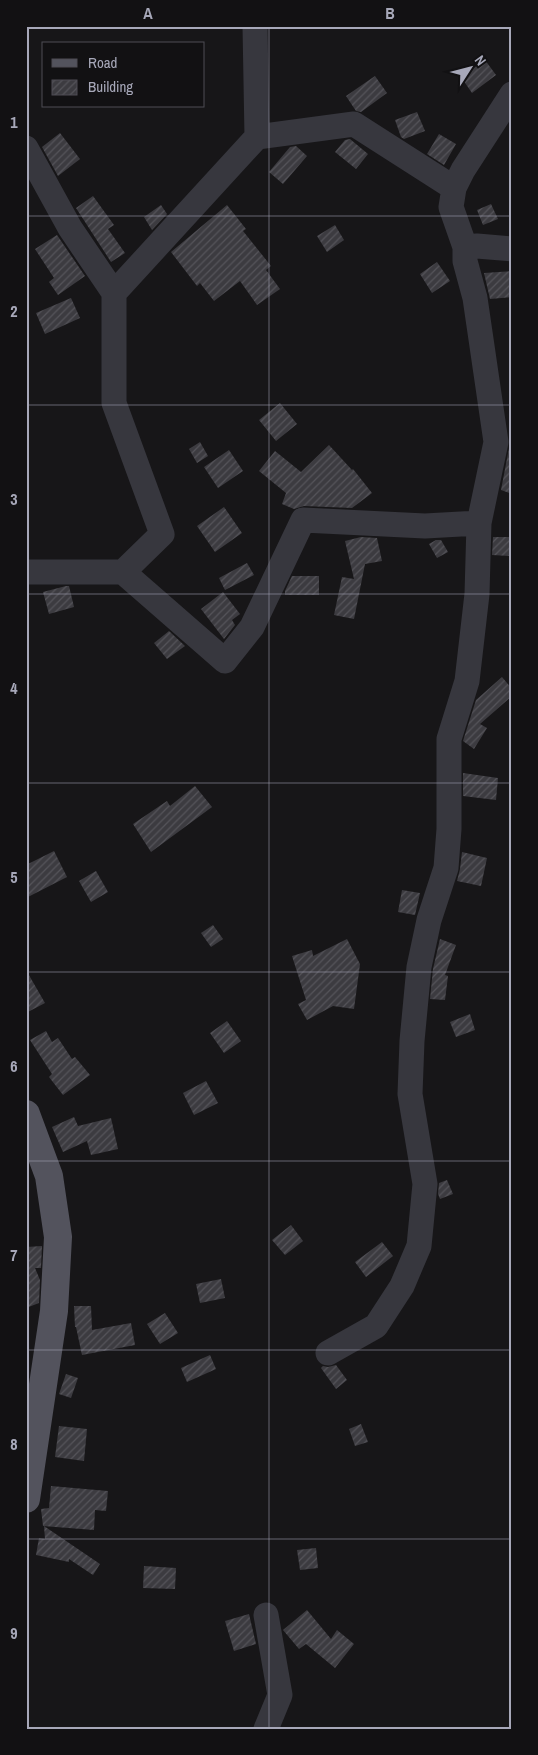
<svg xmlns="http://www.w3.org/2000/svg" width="538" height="1755" viewBox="0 0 538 1755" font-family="'Archivo Narrow',sans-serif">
	<defs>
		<pattern id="building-hatch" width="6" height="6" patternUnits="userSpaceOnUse" patternTransform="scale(1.25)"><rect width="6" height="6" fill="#3c3b40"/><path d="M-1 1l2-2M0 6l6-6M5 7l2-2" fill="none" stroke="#55545a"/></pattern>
	</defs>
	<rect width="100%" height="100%" fill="#171618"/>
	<path fill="url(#building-hatch)" d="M 485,60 L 496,75 L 472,93 L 461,77 Z
		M 375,76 L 387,93 L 361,112 L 356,111 L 346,96 Z
		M 417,112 L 425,131 L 404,139 L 401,137 L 395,120 Z
		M 60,133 L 80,159 L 58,176 L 42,147 Z
		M 439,134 L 456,144 L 444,165 L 427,154 Z
		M 350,139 L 368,154 L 356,169 L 335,152 L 345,140 Z
		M 296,146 L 307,156 L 283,184 L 269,172 L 290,147 Z
		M 93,196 L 114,225 L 108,229 L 125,253 L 111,262 L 76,208 Z
		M 491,204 L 498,219 L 483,225 L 477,210 Z
		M 161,205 L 167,214 L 152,230 L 144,217 Z
		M 227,205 L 246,229 L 243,231 L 271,266 L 266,270 L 280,289 L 257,305 L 240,281 L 214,301 L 200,283 L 197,286 L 171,252 Z
		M 335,225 L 344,240 L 327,252 L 317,236 Z
		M 57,235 L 85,276 L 58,295 L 49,282 L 54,278 L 35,249 Z
		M 437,262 L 450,281 L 432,293 L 420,274 Z
		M 512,271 L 512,297 L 490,299 L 484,273 Z
		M 71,298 L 80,318 L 45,334 L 36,313 Z
		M 280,403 L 297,424 L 276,441 L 259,420 Z
		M 200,442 L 208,456 L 197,463 L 189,449 Z
		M 510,443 L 512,444 L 512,494 L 501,490 Z
		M 329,445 L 352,470 L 353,469 L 372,493 L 352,508 L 304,506 L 294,509 L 282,504 L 286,493 L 259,471 L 275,451 L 301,472 Z
		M 229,450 L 243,471 L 218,488 L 204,467 Z
		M 224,507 L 242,533 L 215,552 L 197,526 Z
		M 361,537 L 377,538 L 382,561 L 365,564 L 354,619 L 334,615 L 342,577 L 354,579 L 345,541 Z
		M 493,537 L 510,537 L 509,556 L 492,555 Z
		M 436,540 L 441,540 L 448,552 L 437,558 L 429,544 Z
		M 247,563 L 254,575 L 225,590 L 219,578 Z
		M 292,576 L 319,576 L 319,595 L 285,595 L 285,591 Z
		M 66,586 L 69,586 L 74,607 L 49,614 L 43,592 Z
		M 223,592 L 240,614 L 232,620 L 235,625 L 224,639 L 201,609 Z
		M 169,631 L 185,646 L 167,659 L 154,643 Z
		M 502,677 L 512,689 L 512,696 L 480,724 L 487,728 L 474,749 L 463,741 L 476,700 Z
		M 463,773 L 498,778 L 496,800 L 463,796 Z
		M 195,786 L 212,807 L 151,852 L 133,824 L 167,801 L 170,806 Z
		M 54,851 L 67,877 L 26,898 L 26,865 Z
		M 462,852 L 487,858 L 481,886 L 457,881 L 460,869 Z
		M 96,871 L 108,892 L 91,902 L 79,881 Z
		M 402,890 L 420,893 L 415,915 L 398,912 Z
		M 213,925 L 223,939 L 211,947 L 201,933 Z
		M 347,939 L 360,964 L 354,1009 L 333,1006 L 307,1020 L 298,1004 L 306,1000 L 292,956 L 312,950 L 313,956 Z
		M 440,939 L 456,945 L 445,975 L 448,976 L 445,1000 L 430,999 L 433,969 Z
		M 26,970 L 45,1003 L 26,1013 Z
		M 470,1014 L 475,1030 L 456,1037 L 450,1022 Z
		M 227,1021 L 241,1041 L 224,1053 L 210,1033 Z
		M 46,1031 L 52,1042 L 58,1038 L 72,1059 L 75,1057 L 90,1075 L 63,1095 L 49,1077 L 52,1074 L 30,1040 Z
		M 206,1081 L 218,1103 L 194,1115 L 183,1093 Z
		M 74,1117 L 78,1126 L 111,1118 L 118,1149 L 91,1155 L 87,1141 L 63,1152 L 52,1127 Z
		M 447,1180 L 453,1194 L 440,1199 L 438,1194 L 439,1183 Z
		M 291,1225 L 303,1241 L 285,1255 L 272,1240 Z
		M 382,1242 L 393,1256 L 366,1277 L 355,1262 Z
		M 42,1246 L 41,1268 L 35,1268 L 40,1280 L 39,1303 L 26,1308 L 26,1247 Z
		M 221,1279 L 225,1298 L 200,1303 L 196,1284 Z
		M 74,1306 L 91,1306 L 92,1330 L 131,1323 L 135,1345 L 82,1355 L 76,1327 L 75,1327 Z
		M 165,1313 L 178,1333 L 160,1344 L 147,1324 Z
		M 210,1355 L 216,1369 L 187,1382 L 181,1368 Z
		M 336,1365 L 347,1380 L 336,1389 L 321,1368 L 323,1366 L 328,1367 Z
		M 66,1374 L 78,1378 L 71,1398 L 59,1394 Z
		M 361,1424 L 368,1442 L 355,1446 L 349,1429 Z
		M 59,1426 L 87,1429 L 84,1461 L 55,1457 Z
		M 51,1486 L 108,1491 L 106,1511 L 95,1510 L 94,1530 L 43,1526 L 41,1509 L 49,1508 Z
		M 44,1526 L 100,1564 L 93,1575 L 69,1559 L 69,1562 L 36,1555 L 39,1538 L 45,1539 Z
		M 316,1548 L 318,1568 L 300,1570 L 297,1550 Z
		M 144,1566 L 176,1568 L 175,1589 L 143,1588 Z
		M 307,1610 L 331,1639 L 337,1630 L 354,1644 L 335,1668 L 306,1644 L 299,1649 L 283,1630 Z
		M 249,1614 L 256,1644 L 234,1651 L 225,1621 Z"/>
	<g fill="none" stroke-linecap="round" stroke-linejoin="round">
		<path stroke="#37373e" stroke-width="25" d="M 257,137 L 354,124 L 454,188
			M 26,148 L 70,228 L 114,293 L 114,403 L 162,534 L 123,572
			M 465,247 L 451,207 L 454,188 L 463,170 L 512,94
			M 114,293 L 257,137 L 255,26
			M 26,572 L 123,572 L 225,661 L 252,627 L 303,520 L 425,526 L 479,523
			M 328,1353 L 376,1326 L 402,1286 L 419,1246 L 425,1184 L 410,1094 L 412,1041 L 419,967 L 429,920 L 446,868 L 449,829 L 449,739 L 467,681 L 477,594 L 479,523 L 496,442 L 475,298 L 465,261 L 465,247 L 477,246 L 512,249
			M 266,1615 L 280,1695 L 266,1729"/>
		<path stroke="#53535d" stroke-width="28" d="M 26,1114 L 49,1176 L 58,1237 L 54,1311 L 26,1499"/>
	</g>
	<path fill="none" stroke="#a7a8b9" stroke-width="1" stroke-opacity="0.55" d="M 269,26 L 269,1729M 26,216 L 512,216M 26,405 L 512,405M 26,594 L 512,594M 26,783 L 512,783M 26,972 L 512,972M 26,1161 L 512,1161M 26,1350 L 512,1350M 26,1539 L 512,1539"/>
	<rect width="538" height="1755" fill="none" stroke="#121113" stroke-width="55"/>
	<rect x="42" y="42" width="162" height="65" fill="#121113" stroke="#4e4d55"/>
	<rect x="52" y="59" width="25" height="8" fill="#53535d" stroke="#4e4d55"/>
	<text x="88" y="68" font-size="15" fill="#a7a8b9">Road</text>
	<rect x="52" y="80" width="25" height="15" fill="url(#building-hatch)" stroke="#4e4d55"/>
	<text x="88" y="92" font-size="15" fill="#a7a8b9">Building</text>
	<g transform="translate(470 68) rotate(54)" stroke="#121113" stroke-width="4" paint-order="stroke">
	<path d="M0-4L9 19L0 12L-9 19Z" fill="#a7a8b9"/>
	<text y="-8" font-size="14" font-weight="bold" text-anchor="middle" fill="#a7a8b9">N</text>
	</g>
	<rect x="28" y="28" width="482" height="1700" fill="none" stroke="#a7a8b9" stroke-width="2"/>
	<g font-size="16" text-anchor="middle" font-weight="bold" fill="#a7a8b9">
		<text x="148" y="19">A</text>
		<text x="390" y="19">B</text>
		<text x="14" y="128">1</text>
		<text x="14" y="317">2</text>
		<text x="14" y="505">3</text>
		<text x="14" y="694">4</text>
		<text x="14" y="883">5</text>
		<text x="14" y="1072">6</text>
		<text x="14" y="1261">7</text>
		<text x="14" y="1450">8</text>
		<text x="14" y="1639">9</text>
	</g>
</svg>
